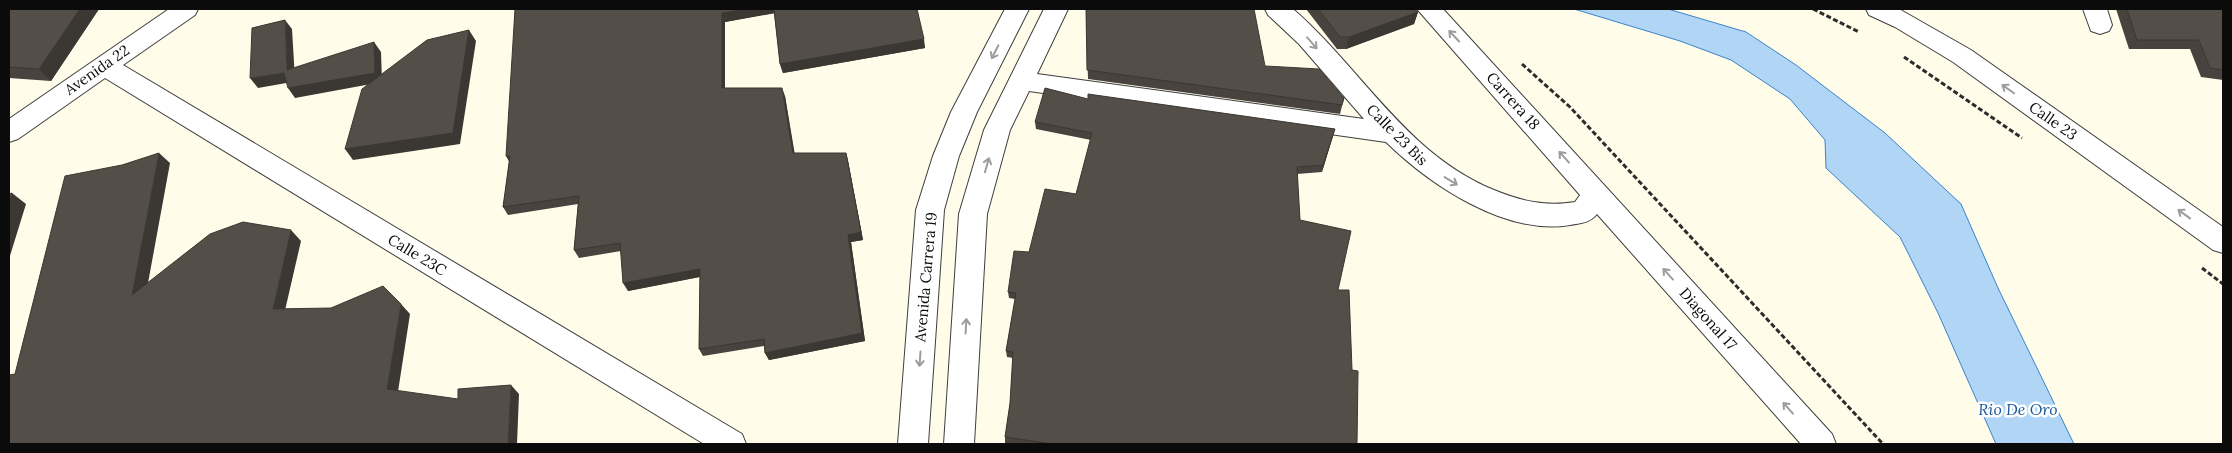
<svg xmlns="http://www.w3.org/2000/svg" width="2232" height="453" viewBox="0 0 2232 453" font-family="Lora,serif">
	<rect width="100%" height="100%" fill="#fffcea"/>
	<path fill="#b0d5f5" stroke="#3984ca" d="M 1574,9 L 1668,9 L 1746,32 L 1796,65 L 1885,133 L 1961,204 L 1998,288 L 2074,444 L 1996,444 L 1938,313 L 1900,237 L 1826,168 L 1825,140 L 1790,99 L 1731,60 L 1680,41 Z"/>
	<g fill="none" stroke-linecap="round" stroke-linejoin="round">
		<g stroke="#3e3e3e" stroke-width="2">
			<path id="minor" d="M 169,9 L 198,9 L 195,15 L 123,65 L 742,434 L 746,444 L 704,444 L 105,78 L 18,139 L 9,142 L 9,119 Z
				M 1005,9 L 1029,9 L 977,112 L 959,156 L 944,210 L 928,444 L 898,444 L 916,210 L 933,156 L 951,112 Z
				M 1044,9 L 1068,9 L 1037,74 L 1364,119 L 1299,44 L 1268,15 L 1265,9 L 1293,9 C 1361,68 1406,154 1494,190 C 1521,201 1546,207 1575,202 L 1580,195 L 1417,9 L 1443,9 L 1832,434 L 1836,444 L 1801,444 L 1597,214 C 1590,223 1581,223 1570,225 C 1506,236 1430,185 1386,142 L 1029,91 L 1010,130 L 987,214 L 974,444 L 944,444 L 959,214 L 984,130 Z
				M 1866,9 L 1899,9 L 1971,50 L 2223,227 L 2223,253 L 2213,250 L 1953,62 L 1895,27 L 1869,15 Z
				M 2083,9 L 2107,9 L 2112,25 L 2109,31 L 2100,34 L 2091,31 Z"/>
		</g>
		<path stroke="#2d2d2d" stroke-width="3" stroke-dasharray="5 2.5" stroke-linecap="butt" d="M 1813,9 L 1859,32
			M 1904,57 L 2022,138
			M 1522,64 L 1570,107 L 1883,444
			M 2202,268 L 2223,284"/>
		<use href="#minor" fill="#fff" fill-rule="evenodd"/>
	</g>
	<path fill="#48433e" d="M 9,9 L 99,9 L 51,81 L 9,78 Z
		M 515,9 L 917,9 L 925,48 L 783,73 L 780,64 L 774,13 L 725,22 L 725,88 L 785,96 L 794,153 L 846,153 L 848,161 L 863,240 L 851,242 L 865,341 L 769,360 L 765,353 L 764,346 L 703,356 L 699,349 L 700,277 L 628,291 L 621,251 L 579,258 L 574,250 L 578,204 L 508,215 L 503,207 L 509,162 Z
		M 1086,9 L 1265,66 L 1344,98 L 1340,114 L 1088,79 Z
		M 1306,9 L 1414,9 L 1418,12 L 1414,24 L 1346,49 L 1337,49 Z
		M 2116,9 L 2223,9 L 2223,80 L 2201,77 L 2190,49 L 2129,49 Z
		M 1088,99 L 1335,129 L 1322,172 L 1297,174 L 1300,220 L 1338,290 L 1352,370 L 1357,444 L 1014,444 L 1005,443 L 1005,437 L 1010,403 L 1013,358 L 1007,357 L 1006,351 L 1015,299 L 1009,298 L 1008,292 L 1029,252 L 1076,194 L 1091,140 L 1036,129 L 1035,122 Z"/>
	<path fill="#3b3732" d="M 80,9 L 99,9 L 51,81 L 39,69 Z
		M 748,9 L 774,9 L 776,13 L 725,22 L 725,96 L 722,88 L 722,13 Z
		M 1418,12 L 1414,24 L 1346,49 L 1349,37 Z
		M 285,20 L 292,29 L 295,79 L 287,70 Z
		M 469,30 L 476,41 L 460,144 L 353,160 L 345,149 Z
		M 924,39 L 925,48 L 783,73 L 780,64 Z
		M 374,42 L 381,52 L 382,82 L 295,98 L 288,88 Z
		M 284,73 L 292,82 L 258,88 L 250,78 Z
		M 782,88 L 785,96 L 796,161 L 793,153 Z
		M 1335,129 L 1333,136 L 1322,172 L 1323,165 Z
		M 159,153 L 170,163 L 144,305 L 132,295 Z
		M 846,153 L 848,161 L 863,240 L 851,242 L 865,341 L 769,360 L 765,353 Z
		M 506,156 L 510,156 L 511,165 Z
		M 12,193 L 26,204 L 9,259 L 9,205 Z
		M 291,230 L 301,241 L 283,319 L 273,309 Z
		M 700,269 L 704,276 L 628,291 L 623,283 Z
		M 401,304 L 410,314 L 397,398 L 387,389 Z
		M 511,385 L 519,394 L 517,444 L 508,444 Z"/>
	<path fill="#544e48" stroke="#3b3732" d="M 9,9 L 80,9 L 39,69 L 9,67 Z
		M 515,9 L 748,9 L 722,13 L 722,88 L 782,88 L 793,153 L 846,153 L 861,232 L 848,235 L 862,333 L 765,353 L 764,339 L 699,349 L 700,269 L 623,283 L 620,243 L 574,250 L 579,196 L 503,207 L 510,156 L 506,156 Z
		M 774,9 L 917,9 L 924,39 L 780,64 Z
		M 1086,9 L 1254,9 L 1265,66 L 1319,69 L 1344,98 L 1342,105 L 1087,70 Z
		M 1318,9 L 1414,9 L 1418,12 L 1349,37 L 1340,37 Z
		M 2127,9 L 2223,9 L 2223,70 L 2210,68 L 2199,40 L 2137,40 Z
		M 285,20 L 287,70 L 374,42 L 375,73 L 288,88 L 284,73 L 250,78 L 252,28 Z
		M 469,30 L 453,133 L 345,149 L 362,89 L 427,40 Z
		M 1045,88 L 1088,99 L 1088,94 L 1335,129 L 1323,165 L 1297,167 L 1300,220 L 1351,231 L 1338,290 L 1349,290 L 1352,370 L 1358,371 L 1357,444 L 1053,444 L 1005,437 L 1010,403 L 1013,352 L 1006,351 L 1016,293 L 1008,292 L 1014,251 L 1029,252 L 1045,189 L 1076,194 L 1092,133 L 1035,122 Z
		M 159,153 L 132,295 L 210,234 L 243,222 L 291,230 L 273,309 L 331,308 L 383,286 L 401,304 L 387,389 L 458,399 L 458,389 L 511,385 L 508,444 L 9,444 L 9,375 L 15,374 L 65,176 L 122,165 Z
		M 12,193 L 9,205 L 9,194 Z"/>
	<defs><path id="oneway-shaft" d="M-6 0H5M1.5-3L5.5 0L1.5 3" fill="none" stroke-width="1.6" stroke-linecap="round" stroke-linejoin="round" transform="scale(1.25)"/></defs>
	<g stroke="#9d9d9d">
		<use href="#oneway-shaft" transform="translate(1454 36) rotate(-133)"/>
		<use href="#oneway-shaft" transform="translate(1312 43) rotate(49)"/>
		<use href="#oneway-shaft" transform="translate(995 52) rotate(117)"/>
		<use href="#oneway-shaft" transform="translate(2008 89) rotate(-145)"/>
		<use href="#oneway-shaft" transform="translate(1564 157) rotate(-132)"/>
		<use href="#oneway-shaft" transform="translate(987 165) rotate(-74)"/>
		<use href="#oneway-shaft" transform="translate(1451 181) rotate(31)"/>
		<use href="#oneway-shaft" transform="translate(2184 214) rotate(-144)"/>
		<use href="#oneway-shaft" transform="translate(1668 274) rotate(-132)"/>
		<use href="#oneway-shaft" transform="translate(966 326) rotate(-87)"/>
		<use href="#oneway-shaft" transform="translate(920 359) rotate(94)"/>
		<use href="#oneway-shaft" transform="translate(1788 408) rotate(-132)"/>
	</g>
	<g text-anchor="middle" stroke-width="5" stroke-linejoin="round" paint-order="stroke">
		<g font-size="15" fill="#0b0b0b" stroke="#fff">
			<text transform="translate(97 70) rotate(-35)" y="5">Avenida 22</text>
			<text transform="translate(1513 101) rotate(48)" y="5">Carrera 18</text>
			<text transform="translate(2053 121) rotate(35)" y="5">Calle 23</text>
			<text transform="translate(1397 135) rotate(45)" y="5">Calle 23 Bis</text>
			<text transform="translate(417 255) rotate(31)" y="5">Calle 23C</text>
			<text transform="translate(926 277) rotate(-85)" y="5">Avenida Carrera 19</text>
			<text transform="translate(1708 319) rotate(48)" y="5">Diagonal 17</text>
		</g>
		<g font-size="16" font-style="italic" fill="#18569a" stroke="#fff">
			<text x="2018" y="415">Rio De Oro</text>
		</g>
	</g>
	<rect width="2232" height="453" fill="none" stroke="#0b0b0b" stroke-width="20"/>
</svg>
